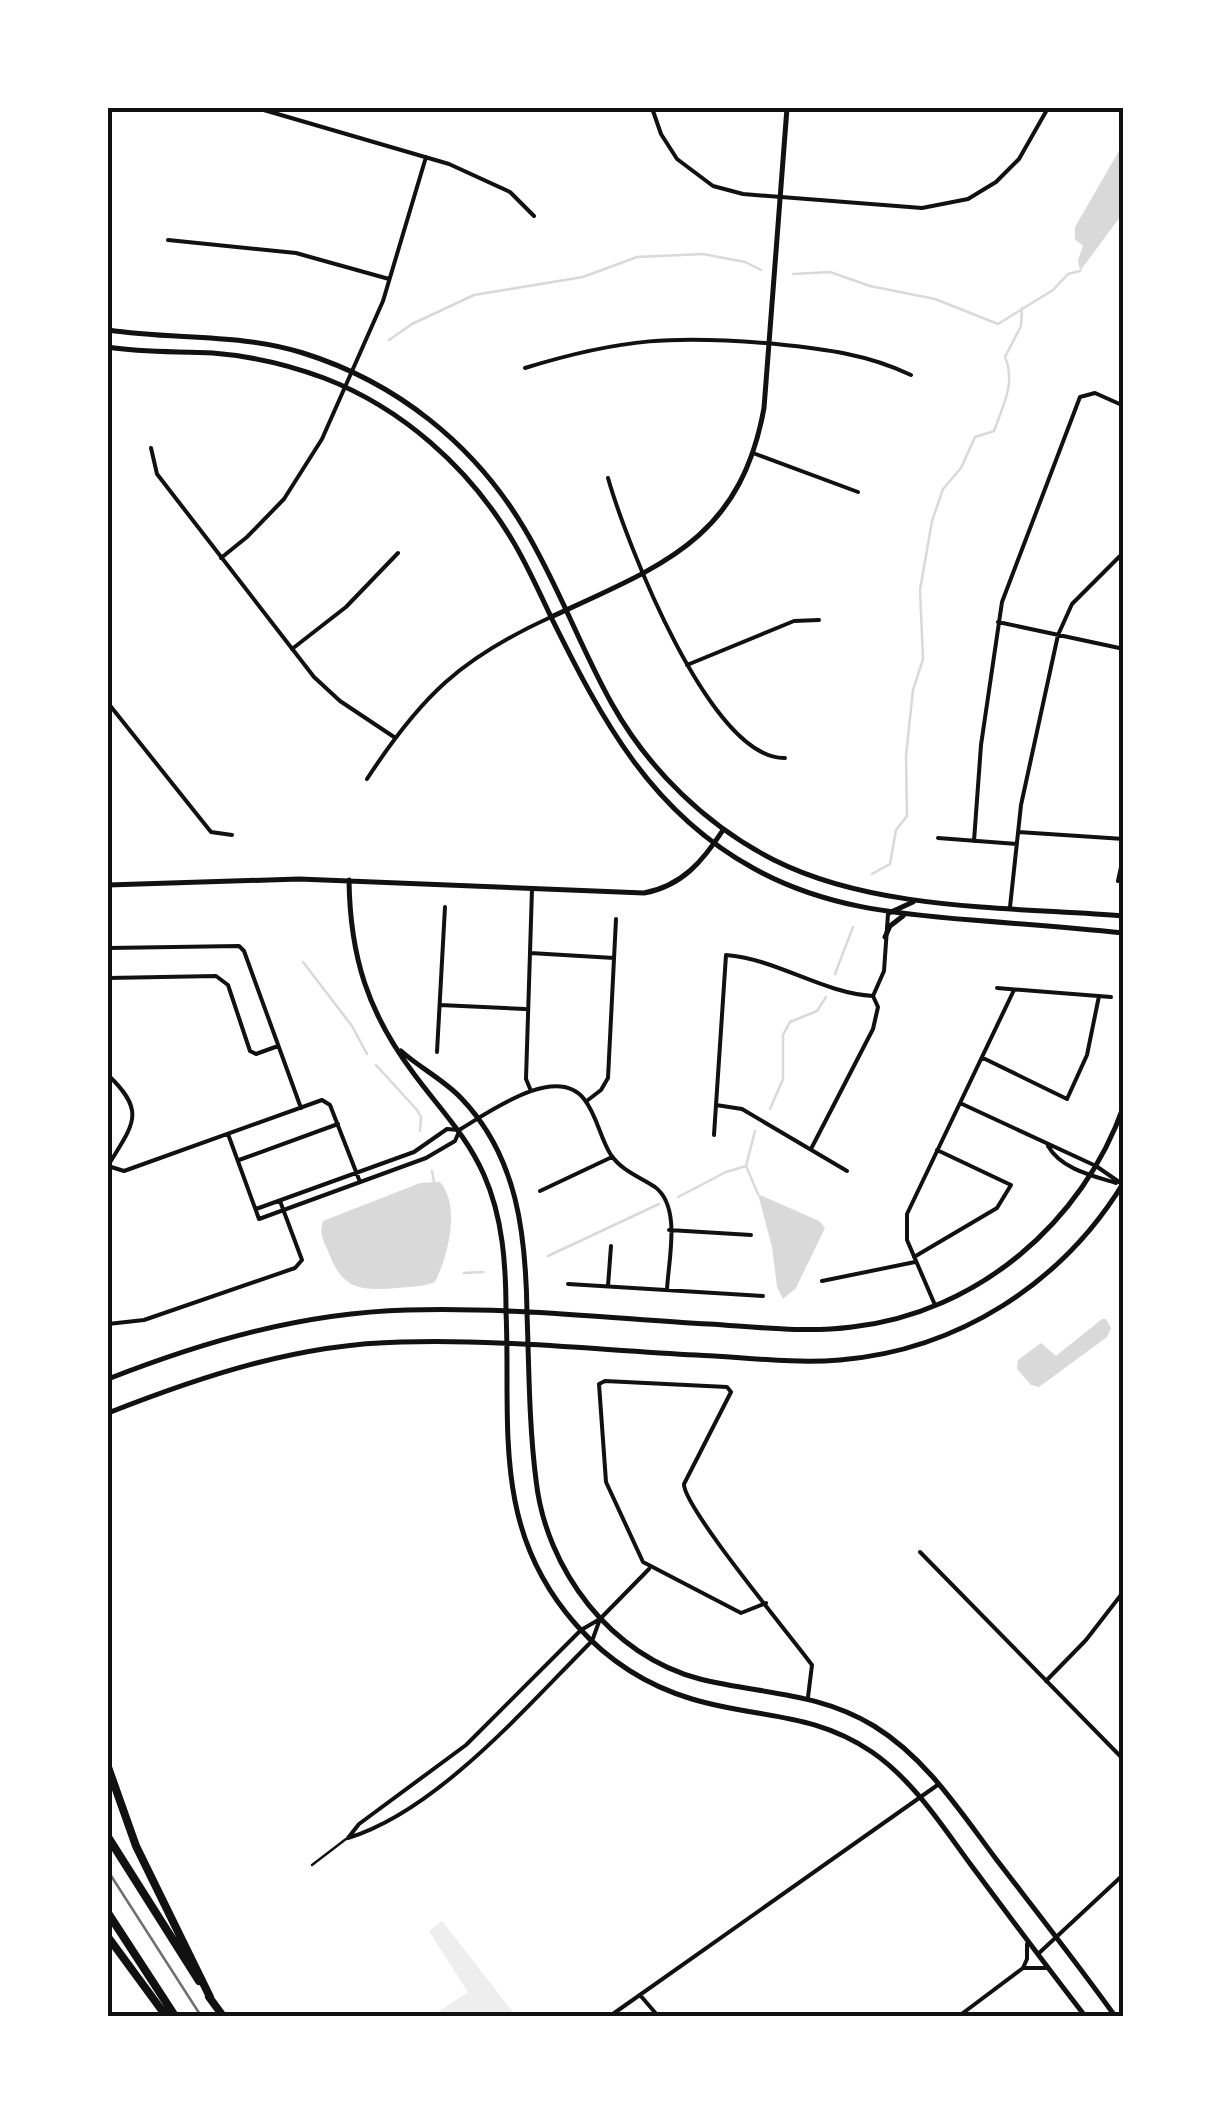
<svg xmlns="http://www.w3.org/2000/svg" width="1231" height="2124" viewBox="0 0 1231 2124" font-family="'Space Grotesk',sans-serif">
	<rect width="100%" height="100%" fill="#fff"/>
	<path fill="#eee" d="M 442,1921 L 516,2016 L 432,2016 L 468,1992 L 429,1931 Z"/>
	<path fill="#d9d9d9" d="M 1123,144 L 1123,213 L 1080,271 L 1078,260 L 1083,246 L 1075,239 L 1075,227 Z
		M 440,1182 C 461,1206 448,1256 435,1282 C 422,1287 409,1287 396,1288 C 359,1291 342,1289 328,1251 C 323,1240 319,1233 323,1221 L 420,1183 Z
		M 758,1194 L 819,1221 L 825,1228 L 796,1288 L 783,1299 L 777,1287 L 772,1247 Z
		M 1102,1319 L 1106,1319 L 1111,1328 L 1107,1337 L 1039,1387 L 1031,1385 L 1017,1369 L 1018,1360 L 1041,1343 L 1056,1356 Z"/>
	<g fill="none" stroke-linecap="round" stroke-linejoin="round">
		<path stroke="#d9d9d9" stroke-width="2.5" d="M 793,274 L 830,272 L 870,286 L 935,299 L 998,324 L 1053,290 L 1068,274 L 1080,271
			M 389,340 L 412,324 L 474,295 L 583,277 L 637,257 L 703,254 L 745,262 L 761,270
			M 872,874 L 890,864 L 896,830 L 907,816 L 906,756 L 913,690 L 923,659 L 920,590 L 932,521 L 943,489 L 961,468 L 975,437 L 994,431 C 1003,405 1016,383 1005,357 L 1021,326 L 1022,308
			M 303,962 L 352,1026 L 367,1054
			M 835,974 L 853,927
			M 376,1065 L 417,1110 L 421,1117 L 420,1131
			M 770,1109 L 783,1079 L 783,1035 L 790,1022 L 817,1011 L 826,997
			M 755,1131 L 746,1166 L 758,1194
			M 432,1171 L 434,1182
			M 678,1197 L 726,1172 L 746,1166
			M 548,1256 L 659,1204
			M 464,1273 L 483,1272"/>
		<path stroke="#111" stroke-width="2.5" d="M 312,1865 L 346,1839"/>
		<path stroke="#111" stroke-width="4" d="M 257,108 L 449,164 L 510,192 L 534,216
			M 652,108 L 661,134 L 677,159 L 713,186 L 743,194 L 922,208 L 968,199 L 996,182 L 1019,159 L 1048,108
			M 168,240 L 296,253 L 389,279
			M 525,368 C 622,338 676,335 776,344 C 824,349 867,354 911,375
			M 151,448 L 157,474 L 314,677 L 340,701 L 394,737
			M 753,453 L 858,492
			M 608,478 C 626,541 710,760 785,758
			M 221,558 L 247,537 L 284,499 L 322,439 L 383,301 L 426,157
			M 998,622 L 1124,649
			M 292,649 L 346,607 L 398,553
			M 687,665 L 794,621 L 819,620
			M 108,703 L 211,832 L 232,835
			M 367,779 C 421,696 461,658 551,617
			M 1018,832 L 1124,839
			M 938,838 L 1017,844
			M 974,841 L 981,745 L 1002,602 L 1080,397 L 1095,393 L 1124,406
			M 1118,881 L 1124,853
			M 1010,907 L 1021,805 L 1058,635 L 1072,604 L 1124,552
			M 108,948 L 239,946 L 244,951 L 301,1108
			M 530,953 L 614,958
			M 108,978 L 216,976 L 228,985 L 250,1051 L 256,1054 L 278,1046
			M 997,988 L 1111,997
			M 440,1005 L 525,1009
			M 437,1052 L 445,907
			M 983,1058 L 1067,1099 L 1087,1055 L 1099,996
			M 108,1075 C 147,1112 133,1124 109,1164
			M 531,1091 L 526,1079 L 532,889
			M 588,1100 L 601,1090 L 608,1078 L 616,919
			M 960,1103 L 1096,1166 L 1122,1184
			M 716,1105 L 742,1109 L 847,1171
			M 228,1134 L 259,1219 L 426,1158 L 455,1141 L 458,1134
			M 714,1135 L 726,955 C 777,959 822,993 873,996
			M 1048,1146 C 1061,1169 1093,1176 1116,1183
			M 811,1149 L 873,1029 L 878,1007 L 873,996 L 884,971 L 888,914
			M 239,1160 L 338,1124
			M 108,1166 L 124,1171 L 322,1100 L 330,1105 L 360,1182
			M 540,1191 L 612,1157
			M 256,1209 L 414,1152 L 447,1129 L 459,1130 C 488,1113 556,1063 584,1099 C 597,1115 600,1138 611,1155 C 622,1171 640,1177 655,1187 C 682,1207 668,1262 667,1290
			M 669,1230 L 751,1235
			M 914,1257 L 997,1208 L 1011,1185 L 937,1150
			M 822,1281 L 915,1262
			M 568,1284 L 763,1296
			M 608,1286 L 611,1246
			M 935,1305 L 907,1240 L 907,1214 L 1014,990
			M 108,1324 L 144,1320 L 295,1268 L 302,1260 L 280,1201
			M 920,1552 L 1124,1760
			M 766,1603 L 741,1613 L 643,1562 L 606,1482 L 599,1384 L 605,1381 L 727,1387 L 731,1392 L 684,1484 C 683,1507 791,1636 812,1665 L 808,1697
			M 1046,1681 L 1086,1640 L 1124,1591
			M 348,1838 C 437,1811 526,1707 592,1641 L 600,1619 L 649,1569
			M 348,1838 L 359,1824 L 466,1745 L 581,1630 L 600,1619
			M 1038,1954 L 1124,1874
			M 1023,1968 L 1027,1959 L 1027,1944
			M 640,1995 L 658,2016
			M 610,2016 L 939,1784
			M 959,2016 L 1023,1968 L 1046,1968"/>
		<path stroke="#111" stroke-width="5" d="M 551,617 C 660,566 740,541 764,408 L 787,108
			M 349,880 C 350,957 368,1013 414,1074 C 439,1108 467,1136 484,1175 C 503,1218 506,1265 506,1312
			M 108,885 L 299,879 L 644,893 C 682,886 703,861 723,830
			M 401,1051 C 420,1068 444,1080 461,1098 C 518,1157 526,1236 527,1313"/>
		<path stroke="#111" stroke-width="5" d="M 108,330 C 173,340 239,333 303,353 C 396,382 474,444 524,528 C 558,584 580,647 612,704 C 649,770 707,826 774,860 C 875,911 1011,907 1124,916
			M 108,347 C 143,353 178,351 213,353 C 251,356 289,365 324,378 C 402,408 468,467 511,538 C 527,564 539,592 552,619 C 602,720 651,812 753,868 C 823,907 895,914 972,920 C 1023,924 1073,928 1124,933
			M 889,913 L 913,902
			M 885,937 L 890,926 L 903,916
			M 506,1312 C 509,1374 503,1440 515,1501 C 533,1594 601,1672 692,1699 C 758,1719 811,1711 872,1752 C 914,1781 942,1826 971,1865 C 1009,1916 1047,1967 1085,2016
			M 527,1313 C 529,1368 529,1425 536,1480 C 546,1570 611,1656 700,1679 C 760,1694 819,1692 874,1726 C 926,1758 960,1811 996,1859 C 1036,1911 1077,1963 1115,2016
			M 108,1379 C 205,1341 302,1313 407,1310 C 508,1307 609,1318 709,1324 C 757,1327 805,1333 852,1327 C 977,1313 1083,1223 1124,1105
			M 108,1413 C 202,1376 298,1344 401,1342 C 499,1339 598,1350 696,1355 C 743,1357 792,1364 840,1360 C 958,1350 1062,1284 1124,1182"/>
		<path stroke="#111" stroke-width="8" d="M 108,1767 L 136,1846 L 210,1997
			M 108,1837 L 199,1981
			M 108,1913 L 175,2016
			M 108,1937 L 166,2016
			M 209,1997 L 223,2016"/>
		<path stroke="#707070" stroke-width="2.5" d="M 108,1871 L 201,2016"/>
	</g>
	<rect width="1231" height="2124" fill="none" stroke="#ffffff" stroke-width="220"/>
	<rect x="110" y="110" width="1011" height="1904" fill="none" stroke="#111" stroke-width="4"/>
</svg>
